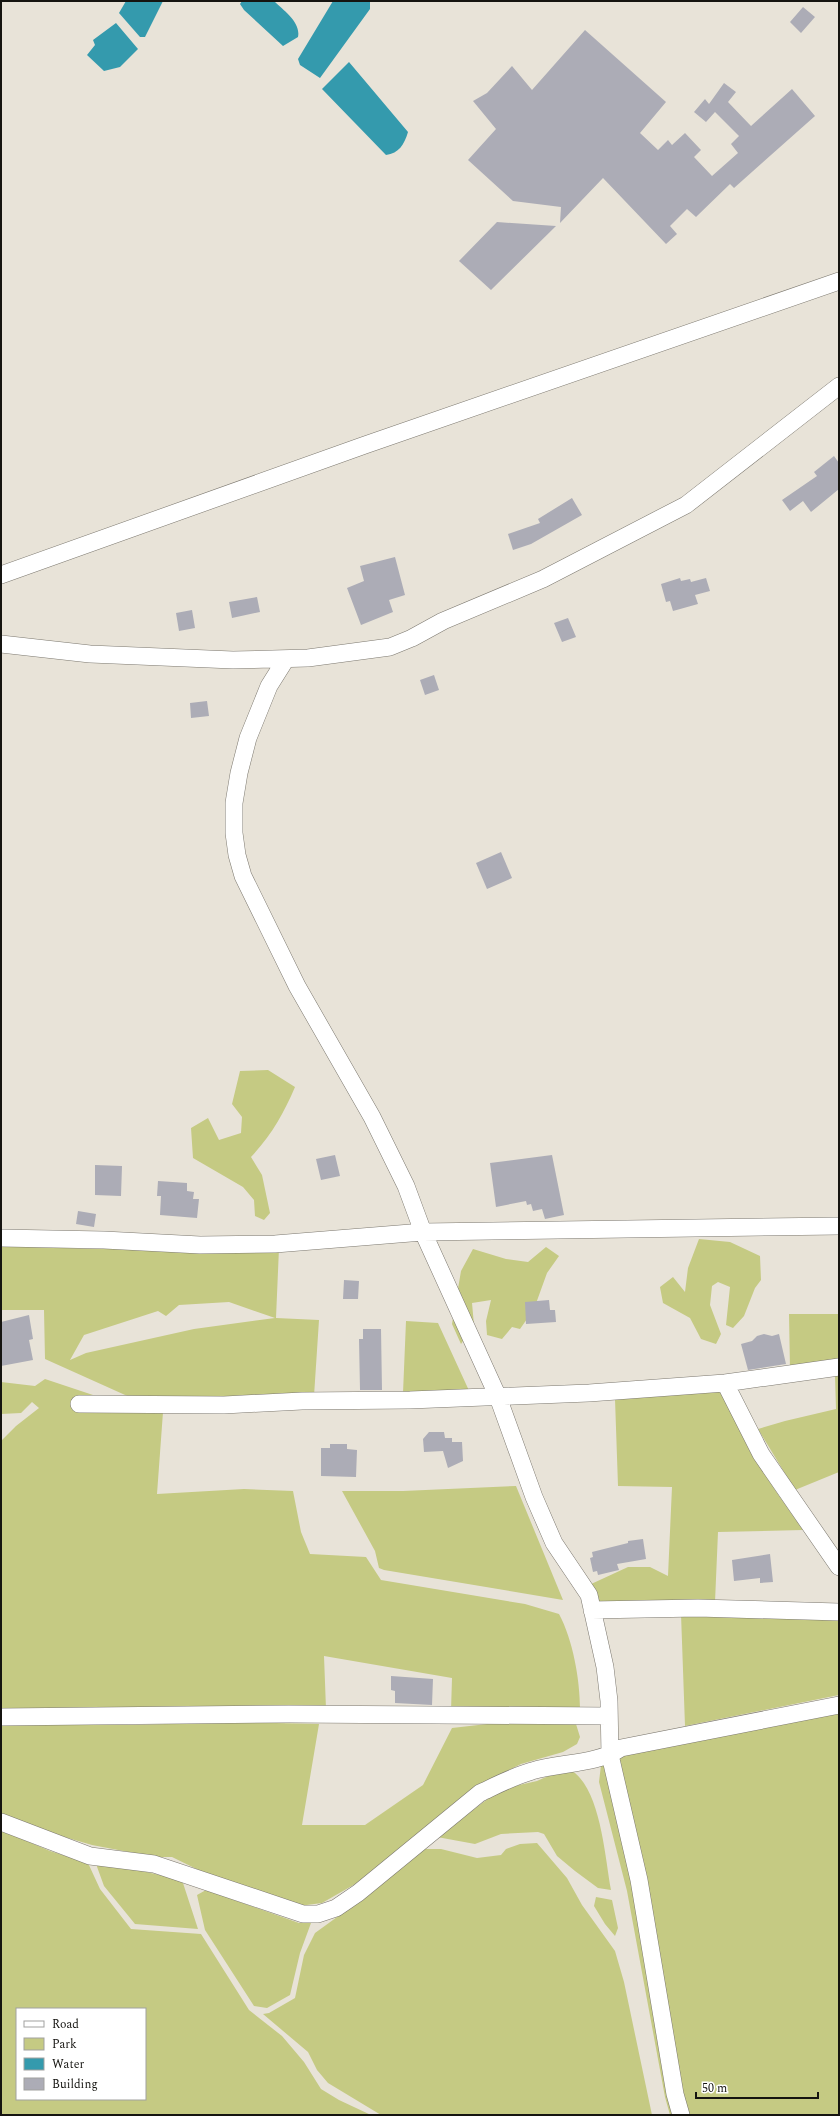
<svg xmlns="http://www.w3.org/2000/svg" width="840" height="2116" viewBox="0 0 840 2116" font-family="Spectral,serif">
	<rect width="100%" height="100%" fill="#e8e3d8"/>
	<path fill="#c5ca83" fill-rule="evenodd" d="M 268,1070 L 295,1087 C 283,1115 272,1134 251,1157 L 262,1175 L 270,1213 L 264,1220 L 255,1216 L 254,1200 L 243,1187 L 193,1158 L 191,1128 L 208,1118 L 219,1140 L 241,1133 L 242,1117 L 232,1104 L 240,1071 Z
		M 699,1239 L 730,1242 L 760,1256 L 761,1280 L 755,1288 L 744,1316 L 733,1328 L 726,1325 L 730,1287 L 718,1282 L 712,1286 L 710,1305 L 721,1334 L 716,1344 L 701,1339 L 690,1318 L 663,1303 L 660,1287 L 673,1277 L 685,1292 L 688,1268 Z
		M 1,1246 L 97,1249 L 279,1248 L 276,1318 L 319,1320 L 314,1396 L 134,1399 L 45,1359 L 44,1310 L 1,1310 ZM 229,1302 L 275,1318 L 194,1329 L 86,1353 L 70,1360 L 84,1335 L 158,1311 L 166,1316 L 179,1305 Z
		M 546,1247 L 559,1256 L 547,1273 L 534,1309 L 520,1329 L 512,1327 L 502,1339 L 487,1335 L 486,1321 L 491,1300 L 472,1303 L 474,1325 L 461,1344 L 452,1324 L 461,1271 L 473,1249 L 506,1259 L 528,1262 Z
		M 789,1314 L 839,1314 L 839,1361 L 790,1369 Z
		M 406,1321 L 438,1323 L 471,1395 L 403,1393 Z
		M 835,1376 L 839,1376 L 839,1472 L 795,1490 L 758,1429 L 785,1421 L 836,1409 Z
		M 45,1379 L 105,1399 L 72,1399 L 72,1407 L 163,1412 L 157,1494 L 244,1489 L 293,1491 L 301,1532 L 310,1554 L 366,1557 L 381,1580 L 525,1604 L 559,1614 C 573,1640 580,1680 580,1709 L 531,1707 L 451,1711 L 452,1678 L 324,1656 L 326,1709 L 1,1709 L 1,1441 L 16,1426 L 39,1408 L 32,1402 L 21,1413 L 1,1414 L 1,1382 L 35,1386 Z
		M 714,1390 L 723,1394 L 775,1490 L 803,1530 L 718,1532 L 715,1602 L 593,1603 L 589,1585 L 628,1567 L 650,1567 L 668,1576 L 672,1487 L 618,1486 L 615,1399 Z
		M 516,1486 L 563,1600 L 384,1570 L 379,1568 L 375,1551 L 342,1491 L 403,1491 Z
		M 681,1614 L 839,1620 L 839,1695 L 685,1726 Z
		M 839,1711 L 839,2115 L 670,2115 L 665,2097 L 627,1891 L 599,1782 L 601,1765 L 617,1755 Z
		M 233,1722 L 319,1724 L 302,1825 L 365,1825 L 423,1785 L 452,1728 L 496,1723 L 576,1724 L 580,1737 L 577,1744 L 563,1752 L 521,1764 L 475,1787 L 357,1883 L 322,1903 L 299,1906 L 223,1882 L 172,1857 L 155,1857 L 92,1845 L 37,1829 L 1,1814 L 1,1724 L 132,1725 Z
		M 564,1769 C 568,1770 572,1771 575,1773 C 601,1795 605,1857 611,1890 L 598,1888 L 575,1871 L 557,1856 L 544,1834 L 538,1832 L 501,1834 L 475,1844 L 437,1837 L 501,1789 L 537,1781 Z
		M 1,1830 L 50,1851 L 88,1863 L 100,1889 L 131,1929 L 201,1934 L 249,2010 L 282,2036 L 304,2062 L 321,2089 L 339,2100 L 371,2115 L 1,2115 ZM 17,2009 L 145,2009 L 145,2099 L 17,2099 Z
		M 537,1843 L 567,1878 L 582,1905 L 615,1951 L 624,1982 L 652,2115 L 381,2115 L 328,2083 L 317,2070 L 308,2052 L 263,2014 L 269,2013 L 295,1998 L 304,1955 L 315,1933 L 362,1899 L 421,1849 L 441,1849 L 477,1858 L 501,1855 L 506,1849 L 520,1844 Z
		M 96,1864 L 124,1867 L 182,1880 L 198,1929 L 135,1924 L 104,1886 Z
		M 206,1890 L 299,1923 L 311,1923 L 300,1953 L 290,1995 L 267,2008 L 254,2006 L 205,1930 L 197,1895 Z
		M 596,1897 L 612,1900 L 618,1928 L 615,1936 L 605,1924 L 594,1906 Z"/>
	<path fill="#349aad" d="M 126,1 L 163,1 L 145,37 L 140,37 L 119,13 Z
		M 242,1 L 274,1 C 284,11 301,22 298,37 L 283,46 L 244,10 L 240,4 Z
		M 333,1 L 370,1 L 370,9 L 320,78 L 300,65 L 298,59 Z
		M 116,23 L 138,49 L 120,67 L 104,71 L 87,55 L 95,45 L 93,40 Z
		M 349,62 L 408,132 C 404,145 399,153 386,155 L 322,89 Z"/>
	<path fill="#acacb6" d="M 803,7 L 815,17 L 801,33 L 790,22 Z
		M 585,30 L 666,102 L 640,133 L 658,150 L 668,140 L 672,145 L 685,133 L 701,150 L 694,157 L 712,176 L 738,153 L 731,144 L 739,136 L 715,112 L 706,122 L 694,112 L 705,99 L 709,104 L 724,83 L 736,92 L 728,102 L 751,126 L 792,89 L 815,116 L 734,188 L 730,184 L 696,217 L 687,209 L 670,226 L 677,234 L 666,244 L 603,178 L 560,223 L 561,207 L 513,201 L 468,160 L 496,129 L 473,101 L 487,93 L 512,66 L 532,90 Z
		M 497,222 L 556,226 L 491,290 L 459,261 Z
		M 834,456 L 839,463 L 839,489 L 811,512 L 803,501 L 790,511 L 782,500 L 817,476 L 814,472 Z
		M 572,498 L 582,515 L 531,544 L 513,550 L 508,534 L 540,523 L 538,519 Z
		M 395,557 L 405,595 L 389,600 L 393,612 L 361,625 L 347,588 L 364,581 L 360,566 Z
		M 680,578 L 681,581 L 690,579 L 691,582 L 706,578 L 710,591 L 695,595 L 698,604 L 673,611 L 670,601 L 666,602 L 661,584 Z
		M 257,597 L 260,612 L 232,618 L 229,602 Z
		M 192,610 L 195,628 L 179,631 L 176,613 Z
		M 568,618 L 576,637 L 562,642 L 554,623 Z
		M 434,675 L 439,690 L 425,695 L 420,680 Z
		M 207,701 L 209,716 L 191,718 L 190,703 Z
		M 501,852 L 512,878 L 487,889 L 476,863 Z
		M 335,1155 L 340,1176 L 321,1180 L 316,1159 Z
		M 552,1155 L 564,1215 L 545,1219 L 542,1209 L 533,1211 L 531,1204 L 527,1205 L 526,1201 L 496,1207 L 490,1163 Z
		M 95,1165 L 122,1166 L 121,1196 L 95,1195 Z
		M 158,1181 L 187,1183 L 187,1191 L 194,1192 L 193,1199 L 199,1199 L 197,1218 L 160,1215 L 161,1196 L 157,1196 Z
		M 78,1211 L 96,1214 L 94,1227 L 76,1224 Z
		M 344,1280 L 359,1281 L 358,1299 L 343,1299 Z
		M 549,1300 L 550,1310 L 555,1310 L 556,1322 L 526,1324 L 525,1302 Z
		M 29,1315 L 33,1339 L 29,1340 L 33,1360 L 1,1366 L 1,1322 Z
		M 363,1329 L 381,1329 L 382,1390 L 360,1390 L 359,1339 L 363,1339 Z
		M 764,1334 L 772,1336 L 779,1334 L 786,1364 L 748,1370 L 741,1344 L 752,1341 L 757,1336 Z
		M 429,1432 L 444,1432 L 445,1438 L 452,1438 L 452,1442 L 462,1442 L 463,1461 L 448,1468 L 443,1451 L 424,1452 L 423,1439 Z
		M 330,1444 L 347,1444 L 347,1449 L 357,1450 L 356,1477 L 321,1476 L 321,1448 L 330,1448 Z
		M 643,1539 L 646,1559 L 617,1564 L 619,1570 L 598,1575 L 597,1571 L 593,1572 L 590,1558 L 593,1557 L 592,1552 L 628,1543 L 628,1541 Z
		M 770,1554 L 773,1582 L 760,1583 L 760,1578 L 734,1581 L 732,1560 Z
		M 391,1676 L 433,1679 L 432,1705 L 395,1703 L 395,1691 L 391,1690 Z"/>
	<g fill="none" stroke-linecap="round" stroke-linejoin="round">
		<g stroke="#7c786f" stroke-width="18">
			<path id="minor" d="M 1,575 L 365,445 L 839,281
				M 1,644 L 90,654 L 233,660 L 308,658 L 390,647 L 412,638 L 443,621 L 543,579 L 686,505 L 839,386
				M 286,659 L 269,686 L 248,738 L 239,773 L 234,803 L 234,833 L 237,855 L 243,876 L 297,986 L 372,1117 L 406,1186 L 423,1232 L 498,1397 L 534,1497 L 554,1543 L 589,1595 L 605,1667 L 609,1701 L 610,1755 L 639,1880 L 675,2094 L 681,2115
				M 1,1238 L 104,1240 L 200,1245 L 275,1244 L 423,1232 L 839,1226
				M 725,1383 L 761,1454 L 839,1567
				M 79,1404 L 224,1405 L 302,1401 L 410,1400 L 589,1393 L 725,1383 L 839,1367
				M 592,1610 L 698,1608 L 839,1612
				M 1,1717 L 289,1714 L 609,1716
				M 1,1822 L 90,1856 L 154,1864 L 303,1914 L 318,1914 L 336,1908 L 358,1893 L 480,1793 C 497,1785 514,1776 532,1771 C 561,1762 596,1765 621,1748 L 839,1705"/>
		</g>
		<use href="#minor" stroke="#fff" stroke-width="17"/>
	</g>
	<rect width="840" height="2116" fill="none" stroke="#151410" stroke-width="4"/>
	<rect x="16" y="2008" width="130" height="92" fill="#ffffff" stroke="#a1a19f"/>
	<rect x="24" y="2021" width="20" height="6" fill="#ffffff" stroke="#a1a19f"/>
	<text x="52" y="2028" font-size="12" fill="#151410">Road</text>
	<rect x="24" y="2038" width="20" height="12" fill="#c5ca83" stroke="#a1a19f"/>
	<text x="52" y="2048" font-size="12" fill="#151410">Park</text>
	<rect x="24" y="2058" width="20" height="12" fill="#349aad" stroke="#a1a19f"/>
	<text x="52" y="2068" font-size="12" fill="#151410">Water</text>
	<rect x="24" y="2078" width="20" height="12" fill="#acacb6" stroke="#a1a19f"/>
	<text x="52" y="2088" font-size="12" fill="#151410">Building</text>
	<path d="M696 2092v6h122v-6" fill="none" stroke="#151410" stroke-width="2"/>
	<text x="702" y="2092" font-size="12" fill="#151410" stroke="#ffffff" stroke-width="3" paint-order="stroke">50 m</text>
</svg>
